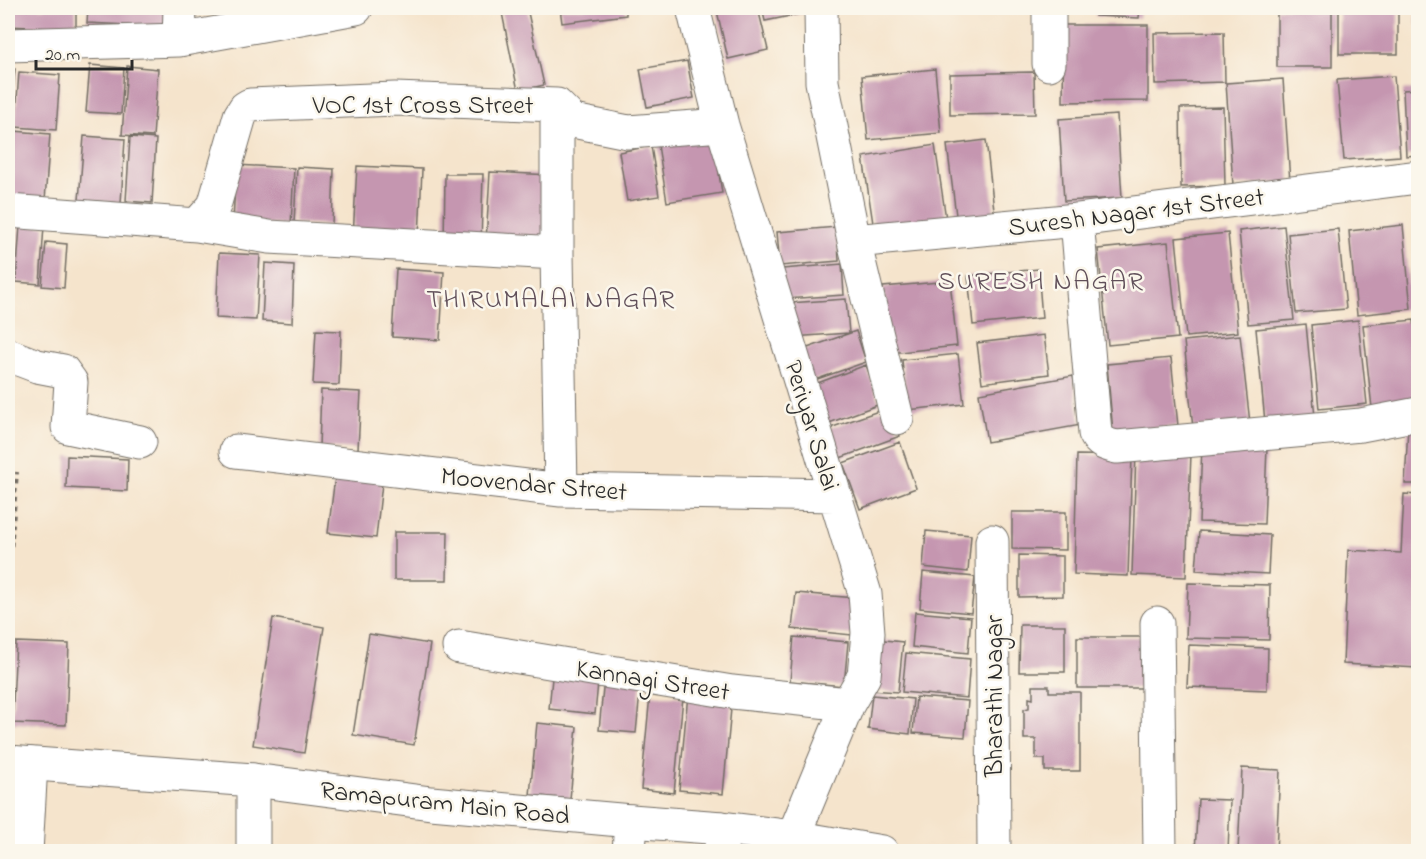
<svg xmlns="http://www.w3.org/2000/svg" width="1426" height="859" viewBox="0 0 1426 859" font-family="'Indie Flower',sans-serif">
	<rect width="100%" height="100%" fill="#fbf7ec"/>
	<filter id="ink" filterUnits="userSpaceOnUse"><feTurbulence type="fractalNoise" baseFrequency=".0167" numOctaves="2"/><feDisplacementMap in="SourceGraphic" scale="12" xChannelSelector="R" yChannelSelector="G"/><feConvolveMatrix kernelMatrix="1 2 1 2 8 2 1 2 1" color-interpolation-filters="sRGB"/></filter>
	<filter id="wash" filterUnits="userSpaceOnUse"><feTurbulence type="fractalNoise" baseFrequency=".008" numOctaves="4" result="noise"/><feDisplacementMap in="SourceGraphic" scale="24" xChannelSelector="R" yChannelSelector="G"/><feGaussianBlur stdDeviation="1.35" result="paint"/><feColorMatrix in="noise" values="0 0 0 0 0 0 0 0 0 0 0 0 0 0 0 0 0 1.4 0 .05"/><feComposite in="paint" operator="in"/></filter>
	<g filter="url(#wash)">
		<rect width="100%" height="100%" fill="#f5e4cc"/>
		<g id="blocks">
			<path fill="#c596b0" d="M 8,8 L 76,8 L 76,29 L 8,26 Z
				M 88,8 L 170,8 L 169,27 L 87,23 Z
				M 501,8 L 527,8 L 544,85 L 518,91 Z
				M 560,8 L 626,8 L 626,15 L 562,23 Z
				M 730,8 L 758,8 L 768,50 L 728,59 L 717,11 Z
				M 762,8 L 809,8 L 810,12 L 765,21 Z
				M 963,8 L 1016,8 L 1016,12 L 963,9 Z
				M 1096,8 L 1140,8 L 1139,18 L 1095,16 Z
				M 1277,8 L 1332,8 L 1332,67 L 1277,67 Z
				M 1339,8 L 1398,8 L 1398,54 L 1339,54 Z
				M 1416,8 L 1418,8 L 1418,25 L 1416,25 Z
				M 1064,25 L 1148,25 L 1148,101 L 1063,102 Z
				M 1224,32 L 1225,82 L 1155,84 L 1154,33 Z
				M 687,61 L 694,98 L 647,107 L 640,69 Z
				M 90,65 L 124,68 L 121,114 L 86,112 Z
				M 127,66 L 158,69 L 153,137 L 122,135 Z
				M 8,69 L 15,69 L 11,114 L 8,114 Z
				M 935,69 L 941,133 L 868,140 L 862,76 Z
				M 19,72 L 60,75 L 56,130 L 15,127 Z
				M 1034,72 L 1035,114 L 950,115 L 950,74 Z
				M 1394,76 L 1400,156 L 1344,160 L 1337,80 Z
				M 1283,79 L 1290,182 L 1233,185 L 1226,83 Z
				M 1418,89 L 1418,155 L 1406,156 L 1403,90 Z
				M 1223,107 L 1225,186 L 1181,187 L 1180,108 Z
				M 1117,115 L 1122,198 L 1064,201 L 1059,119 Z
				M 14,131 L 50,134 L 45,200 L 9,198 Z
				M 84,136 L 125,139 L 121,203 L 79,200 Z
				M 713,136 L 722,193 L 667,202 L 658,145 Z
				M 130,137 L 156,139 L 152,203 L 126,201 Z
				M 986,140 L 995,219 L 957,223 L 947,145 Z
				M 935,145 L 946,219 L 874,230 L 863,157 Z
				M 651,146 L 659,196 L 627,201 L 619,152 Z
				M 236,165 L 294,168 L 291,225 L 233,222 Z
				M 357,166 L 422,169 L 419,239 L 353,236 Z
				M 297,167 L 334,169 L 332,225 L 294,223 Z
				M 490,172 L 551,175 L 548,245 L 486,242 Z
				M 445,174 L 483,174 L 481,244 L 444,244 Z
				M 20,225 L 44,226 L 40,284 L 16,282 Z
				M 1403,225 L 1411,309 L 1357,315 L 1349,231 Z
				M 1284,226 L 1294,320 L 1248,324 L 1239,231 Z
				M 837,227 L 839,261 L 780,266 L 777,232 Z
				M 1338,229 L 1346,309 L 1296,313 L 1288,234 Z
				M 1228,233 L 1238,332 L 1186,337 L 1176,238 Z
				M 46,242 L 67,244 L 64,288 L 42,286 Z
				M 1168,242 L 1178,338 L 1108,345 L 1098,249 Z
				M 219,253 L 260,255 L 256,320 L 216,318 Z
				M 265,263 L 294,265 L 292,323 L 262,321 Z
				M 842,264 L 844,295 L 785,299 L 782,269 Z
				M 396,269 L 444,272 L 440,340 L 392,337 Z
				M 1038,269 L 1042,318 L 973,325 L 968,276 Z
				M 950,281 L 957,346 L 890,353 L 883,287 Z
				M 846,299 L 849,333 L 792,337 L 789,303 Z
				M 1358,320 L 1367,404 L 1319,409 L 1311,325 Z
				M 1414,320 L 1418,360 L 1418,404 L 1372,408 L 1363,325 Z
				M 1306,324 L 1315,417 L 1265,422 L 1256,329 Z
				M 316,330 L 341,331 L 339,385 L 313,384 Z
				M 856,331 L 866,362 L 806,383 L 796,352 Z
				M 1044,335 L 1049,374 L 982,383 L 977,343 Z
				M 1240,335 L 1250,423 L 1193,428 L 1184,341 Z
				M 958,354 L 964,404 L 907,410 L 902,360 Z
				M 1171,358 L 1178,426 L 1113,432 L 1107,364 Z
				M 866,365 L 880,404 L 821,426 L 807,387 Z
				M 1073,376 L 1081,425 L 987,442 L 979,393 Z
				M 321,390 L 361,392 L 358,449 L 319,447 Z
				M 890,407 L 900,436 L 840,458 L 830,428 Z
				M 1408,426 L 1418,426 L 1418,484 L 1405,484 Z
				M 900,442 L 916,488 L 860,509 L 843,463 Z
				M 1202,446 L 1267,447 L 1264,524 L 1199,522 Z
				M 1136,452 L 1191,454 L 1186,577 L 1132,575 Z
				M 1077,455 L 1132,456 L 1128,576 L 1074,574 Z
				M 67,456 L 128,459 L 127,491 L 66,488 Z
				M 336,469 L 383,474 L 376,538 L 328,533 Z
				M 1404,494 L 1418,495 L 1418,668 L 1343,664 L 1348,550 L 1401,553 Z
				M 1012,512 L 1066,512 L 1066,550 L 1012,549 Z
				M 926,531 L 971,535 L 968,572 L 923,567 Z
				M 1199,531 L 1270,535 L 1268,574 L 1196,570 Z
				M 394,532 L 448,532 L 447,580 L 394,580 Z
				M 1019,555 L 1063,556 L 1063,596 L 1019,597 Z
				M 923,572 L 975,577 L 971,613 L 920,608 Z
				M 1188,583 L 1270,585 L 1269,640 L 1186,638 Z
				M 796,593 L 856,598 L 852,635 L 792,629 Z
				M 915,612 L 971,617 L 968,653 L 912,647 Z
				M 273,618 L 324,627 L 304,753 L 253,745 Z
				M 1020,625 L 1065,625 L 1065,672 L 1019,672 Z
				M 369,634 L 430,644 L 414,745 L 353,735 Z
				M 794,637 L 848,642 L 844,686 L 790,681 Z
				M 1077,637 L 1147,637 L 1147,688 L 1077,688 Z
				M 875,639 L 903,642 L 898,692 L 870,690 Z
				M 16,642 L 69,644 L 66,725 L 12,723 Z
				M 1189,645 L 1268,648 L 1267,690 L 1187,687 Z
				M 906,653 L 970,659 L 967,698 L 902,692 Z
				M 553,668 L 599,672 L 595,714 L 549,709 Z
				M 604,678 L 641,682 L 636,733 L 599,730 Z
				M 1033,686 L 1049,686 L 1049,692 L 1080,692 L 1080,771 L 1045,771 L 1045,759 L 1036,759 L 1036,739 L 1024,739 L 1024,709 L 1029,708 L 1029,698 L 1033,699 Z
				M 688,694 L 732,698 L 723,794 L 679,790 Z
				M 650,695 L 683,697 L 674,793 L 641,789 Z
				M 872,695 L 913,699 L 910,734 L 868,729 Z
				M 916,697 L 968,701 L 965,737 L 913,733 Z
				M 537,723 L 577,727 L 570,799 L 530,795 Z
				M 1242,768 L 1280,770 L 1276,852 L 1238,852 Z
				M 1198,799 L 1230,800 L 1228,852 L 1195,852 Z"/>
		</g>
	</g>
	<g filter="url(#ink)">
		<use href="#blocks" fill-opacity="0" stroke="#726c63" stroke-width="1.5"/>
		<g fill="none" stroke-linecap="round" stroke-linejoin="round">
			<g stroke="#726c63" stroke-width="35">
				<path id="minor" d="M 693,8 L 722,125 L 865,594 L 868,633 L 864,676 L 848,704 L 793,837
					M 821,8 L 822,82 L 854,241 L 897,418
					M 1049,8 L 1049,64
					M 179,40 L 180,8
					M 8,45 L 179,40 L 356,8
					M 557,105 L 557,253 L 561,490
					M 8,211 L 197,225 L 269,237 L 557,253
					M 1077,220 L 1095,433 C 1099,443 1107,445 1117,447 L 1361,425 L 1418,414
					M 197,225 L 214,206 L 240,116 L 245,108 L 250,105 L 395,99 L 557,105 L 573,121 L 628,132 L 722,125
					M 854,241 L 1077,220 L 1418,177
					M 8,355 L 37,366 L 63,371 L 71,382 L 68,427 L 140,442
					M 236,451 L 561,490 L 834,495
					M 992,541 L 994,852
					M 1157,623 L 1160,852
					M 459,647 L 732,692 L 848,704
					M 26,852 L 31,764
					M 253,852 L 253,780
					M 629,852 L 631,821
					M 721,852 L 722,828"/>
			</g>
			<g stroke="#726c63" stroke-width="35">
				<path id="major" d="M 8,762 L 253,780 L 431,803 L 631,821 L 722,828 L 793,837 L 882,852"/>
			</g>
			<path stroke="#726c63" stroke-width="4" stroke-dasharray="4.5 4.5" stroke-linecap="butt" d="M 8,591 L 17,472"/>
			<use href="#minor" stroke="#fff" stroke-width="33"/>
			<use href="#major" stroke="#fff" stroke-width="33"/>
		</g>
	</g>
	<g text-anchor="middle" stroke-width="5" stroke-linejoin="round" paint-order="stroke">
		<g font-size="26" fill="#2b2b2b" stroke="#fbf7ec">
			<text x="423" y="113">VOC 1st Cross Street</text>
			<text transform="translate(1136 211) rotate(-7)" y="9">Suresh Nagar 1st Street</text>
			<text transform="translate(813 425) rotate(73)" y="9">Periyar Salai</text>
			<text transform="translate(534 483) rotate(5)" y="9">Moovendar Street</text>
			<text transform="translate(653 679) rotate(9)" y="9">Kannagi Street</text>
			<text transform="translate(993 696) rotate(-90)" y="9">Bharathi Nagar</text>
			<text transform="translate(445 802) rotate(6)" y="9">Ramapuram Main Road</text>
		</g>
		<g font-size="27" letter-spacing="1.5" fill="#61505a" stroke="#fbf7ec">
			<text x="1041" y="289">SURESH NAGAR</text>
			<text x="551" y="307">THIRUMALAI NAGAR</text>
		</g>
	</g>
	<rect width="1426" height="859" fill="none" stroke="#fbf7ec" stroke-width="30"/>
	<path d="M36 60v9h96v-9" fill="none" stroke="#2b2b2b" stroke-width="3"/>
	<text x="45" y="60" font-size="18" fill="#2b2b2b" stroke="#fbf7ec" stroke-width="4.5" paint-order="stroke">20 m</text>
</svg>
